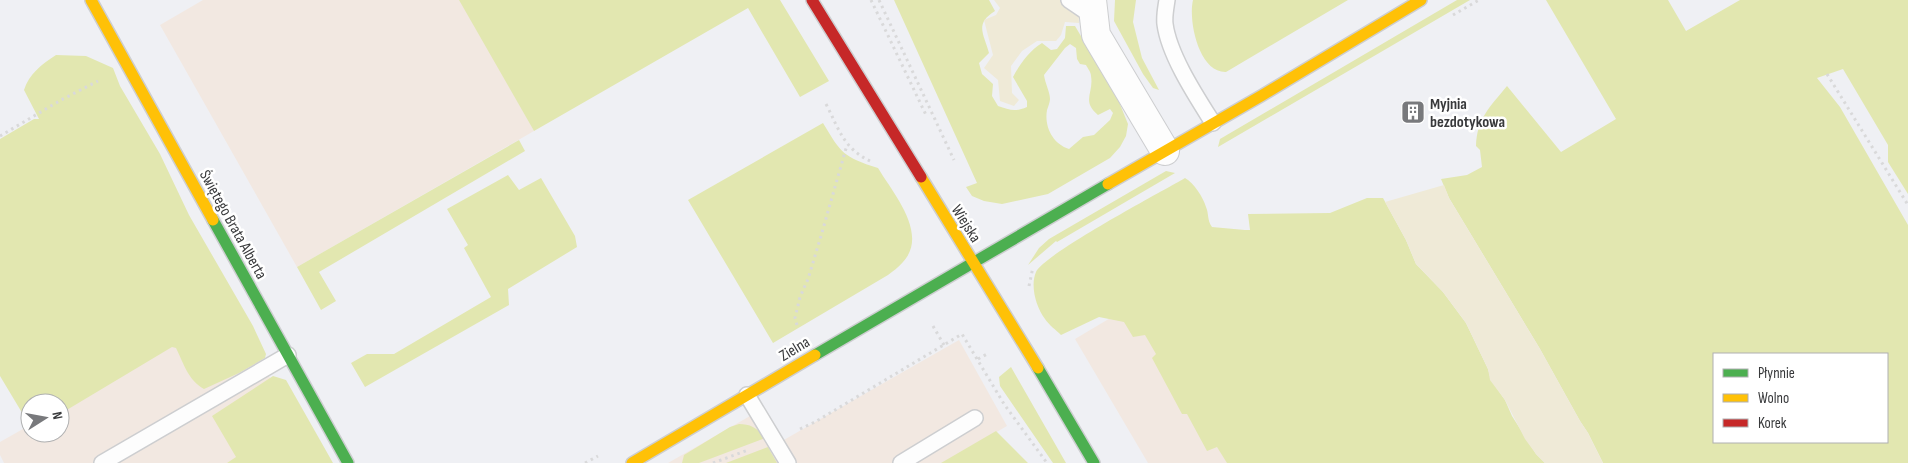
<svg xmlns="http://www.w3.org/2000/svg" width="1908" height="463" viewBox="0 0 1908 463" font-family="'Sofia Sans Condensed',sans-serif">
	<rect width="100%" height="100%" fill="#eff0f4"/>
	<path fill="#f2e8e1" d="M 203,0 L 461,0 L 534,131 L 297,267 L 160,25 Z
		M 1144,298 L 1241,463 L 1148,463 L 1075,339 Z
		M 230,306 L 298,428 L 237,463 L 4,463 L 0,455 L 0,442 L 30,425 L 30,433 L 60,433 L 60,407 Z
		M 959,340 L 1007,426 L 943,463 L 668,463 L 764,408 L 782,441 Z"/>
	<path fill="#e2e7b0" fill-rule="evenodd" d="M 459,0 L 780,0 L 829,81 L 800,97 L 748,8 L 534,131 Z
		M 894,0 L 989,0 L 995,11 C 974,24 984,34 989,53 L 979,63 L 982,74 L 993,84 L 992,96 L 998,106 C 1009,110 1016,112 1027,107 L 1027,101 L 1013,77 C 1020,64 1029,51 1042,43 L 1051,50 L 1057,49 L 1065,38 L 1066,26 L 1075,26 L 1117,97 L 1128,124 L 1126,136 L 1120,147 L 1110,158 L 1048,194 L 1002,204 L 984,201 L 972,196 L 966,187 L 977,183 ZM 1070,44 L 1076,48 L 1077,59 L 1080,64 L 1086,65 C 1088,69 1091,72 1091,76 C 1094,93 1081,101 1098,115 L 1110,109 L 1113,113 L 1110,120 L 1094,135 L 1083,137 L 1069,149 C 1053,144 1044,127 1047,110 C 1048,107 1050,102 1050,99 C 1050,92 1045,83 1044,75 L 1065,48 Z
		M 1115,0 L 1136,0 L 1133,22 L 1142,58 L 1159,90 L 1153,88 L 1143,74 L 1114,21 Z
		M 1193,0 L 1348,0 L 1226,72 C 1199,73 1188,21 1193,0 Z
		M 1457,0 L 1470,0 L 1218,147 L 1220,139 Z
		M 1546,0 L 1668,0 L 1686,31 L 1740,0 L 1908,0 L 1908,194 L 1888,162 L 1888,145 L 1843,69 L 1817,78 L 1840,107 L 1908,225 L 1908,463 L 1603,463 L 1588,433 L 1580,421 L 1540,349 L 1449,198 L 1441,179 L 1467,175 L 1482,167 L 1480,150 L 1476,146 C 1477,118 1490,107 1507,86 L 1561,152 L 1616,119 ZM 1714,354 L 1887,354 L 1887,442 L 1714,442 Z
		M 56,55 L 86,56 L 113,68 L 120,86 L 160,154 L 189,215 L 253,326 L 266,354 L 265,358 L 239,373 L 204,389 C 188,380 184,364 176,348 L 172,347 L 60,414 L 60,403 L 30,403 L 30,426 L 0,376 L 0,139 L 34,119 L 39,119 L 24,90 C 29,74 42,64 56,55 Z
		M 823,123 C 841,153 843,157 878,168 C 893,193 929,234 903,262 C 899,267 893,271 888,275 L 773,343 L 688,200 Z
		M 519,140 L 525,151 L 319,272 L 336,301 L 321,310 L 297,267 Z
		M 1166,171 L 1175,173 L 1057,242 L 1056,241 L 1028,265 L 1039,248 L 1049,239 Z
		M 508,175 L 519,190 L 541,178 L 575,236 L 577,247 L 508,289 L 509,305 L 365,387 L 351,363 L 367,354 L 394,354 L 491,297 L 464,248 L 468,245 L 447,209 Z
		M 1185,178 C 1194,183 1203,197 1206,207 C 1209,214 1207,220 1212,227 L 1245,230 L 1250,230 L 1248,214 L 1330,213 L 1367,198 L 1383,198 L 1406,240 L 1416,264 L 1443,292 L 1466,323 L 1488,369 L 1491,380 L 1505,400 L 1512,416 L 1536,454 L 1545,463 L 1227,463 L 1217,447 L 1207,451 L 1187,414 L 1182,414 L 1152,358 L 1156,354 L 1145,335 L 1133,337 L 1124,322 L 1099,317 L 1061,335 C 1056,330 1049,325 1045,319 C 1036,307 1030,286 1036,272 C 1044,254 1161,192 1185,178 Z
		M 1011,367 L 1066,463 L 1053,463 L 1000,386 L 999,377 Z
		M 273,376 L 286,380 L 333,463 L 227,463 L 236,457 L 212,416 Z
		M 739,424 C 750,424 758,428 765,438 L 699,463 L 682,463 L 684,455 L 730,427 Z
		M 996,431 L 1028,463 L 941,463 Z
		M 768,447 L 777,463 L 726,463 Z"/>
	<path fill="#efead7" d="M 994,0 L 1078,0 L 1079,23 L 1065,22 L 1061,35 L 1056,41 L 1037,41 L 1022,51 L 1011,66 L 1012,93 L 1019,100 L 1014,106 L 1000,101 L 998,80 L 984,68 L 993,55 L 984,20 L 996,15 L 1000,8 Z
		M 1444,185 L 1449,198 L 1540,349 L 1580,421 L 1588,433 L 1603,463 L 1545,463 L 1536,454 L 1525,439 L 1505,400 L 1490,380 L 1488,369 L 1466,323 L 1443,292 L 1416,264 L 1406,240 L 1385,202 Z"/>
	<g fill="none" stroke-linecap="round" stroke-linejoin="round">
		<g stroke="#cdced0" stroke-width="18">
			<path id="lane" d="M 1069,0 L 1094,17
				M 1167,0 C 1166,7 1164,16 1165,24 C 1169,55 1196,96 1213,123
				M 747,395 L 788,463
				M 102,463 L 288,355
				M 901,463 L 975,418"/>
		</g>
		<g stroke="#cdced0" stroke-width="30">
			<path id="street" d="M 1092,0 L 1096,35 L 1165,151"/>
		</g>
		<g stroke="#cdced0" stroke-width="14">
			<path id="fast" d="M 213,220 L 348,463
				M 815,355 L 1108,184
				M 1038,368 L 1094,463"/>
		</g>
		<g stroke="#cdced0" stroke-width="14">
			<path id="slow" d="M 91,0 L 213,220
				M 921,177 L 1038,368
				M 1108,184 L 1261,96 L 1421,0
				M 632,463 L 815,355"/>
		</g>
		<g stroke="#cdced0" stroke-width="14">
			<path id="jam" d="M 812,0 L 921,177"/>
		</g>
		<path stroke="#d9d9da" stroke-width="3" stroke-dasharray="2.5 4" stroke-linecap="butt" d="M 871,0 L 926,115
			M 879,0 L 954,160
			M 1453,15 L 1479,0
			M 1827,74 L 1908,205
			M 826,104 C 839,129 843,148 870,161
			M 0,136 L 61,100 L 98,81
			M 1029,286 L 1033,267
			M 797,325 L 795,318 L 800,297 L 808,279 L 821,236 L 847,145
			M 933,326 L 944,345
			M 978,359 L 989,353
			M 800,429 L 815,422 L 962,334 L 1004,404 L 1047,463
			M 585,463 L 598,456
			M 713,463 L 748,450"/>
		<use href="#lane" stroke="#fdfdfd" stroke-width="15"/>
		<use href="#street" stroke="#fdfdfd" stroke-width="28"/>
		<use href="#fast" stroke="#4caf50" stroke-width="11"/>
		<use href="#slow" stroke="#ffc107" stroke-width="11"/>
		<use href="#jam" stroke="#c62828" stroke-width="11"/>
	</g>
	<defs>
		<g id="building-square" transform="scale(1.25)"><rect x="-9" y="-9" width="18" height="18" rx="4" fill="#78797c" stroke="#fff"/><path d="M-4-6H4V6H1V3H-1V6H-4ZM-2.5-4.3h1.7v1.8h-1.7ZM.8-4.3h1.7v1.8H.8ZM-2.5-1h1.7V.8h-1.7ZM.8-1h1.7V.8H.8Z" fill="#fff"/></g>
	</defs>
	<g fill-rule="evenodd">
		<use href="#building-square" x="1413" y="112"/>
	</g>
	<g text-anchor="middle" stroke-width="5" stroke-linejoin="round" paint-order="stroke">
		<g font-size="16" font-weight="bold" fill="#38393b" stroke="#fff" text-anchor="start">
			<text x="1430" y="109">Myjnia<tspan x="1430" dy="18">bezdotykowa</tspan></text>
		</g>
		<g font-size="16" fill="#38393b" stroke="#fff">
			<text transform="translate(967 223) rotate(58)" y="6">Wiejska</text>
			<text transform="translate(234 224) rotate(61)" y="6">Świętego Brata Alberta</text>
			<text transform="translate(794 348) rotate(-31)" y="6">Zielna</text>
		</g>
	</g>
	<rect x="1713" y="353" width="175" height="90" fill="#ffffff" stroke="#afb0b1"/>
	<rect x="1723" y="369" width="25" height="8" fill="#4caf50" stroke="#afb0b1"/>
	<text x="1758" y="378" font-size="15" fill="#38393b">Płynnie</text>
	<rect x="1723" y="394" width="25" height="8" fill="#ffc107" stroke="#afb0b1"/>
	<text x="1758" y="403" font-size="15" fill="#38393b">Wolno</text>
	<rect x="1723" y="419" width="25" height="8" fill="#c62828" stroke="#afb0b1"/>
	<text x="1758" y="428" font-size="15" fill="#38393b">Korek</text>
	<g transform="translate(45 418) rotate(79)"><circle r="24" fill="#ffffff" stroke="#afb0b1"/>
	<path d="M0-4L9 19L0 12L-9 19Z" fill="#78797c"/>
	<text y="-8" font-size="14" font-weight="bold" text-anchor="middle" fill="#38393b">N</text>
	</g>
</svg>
